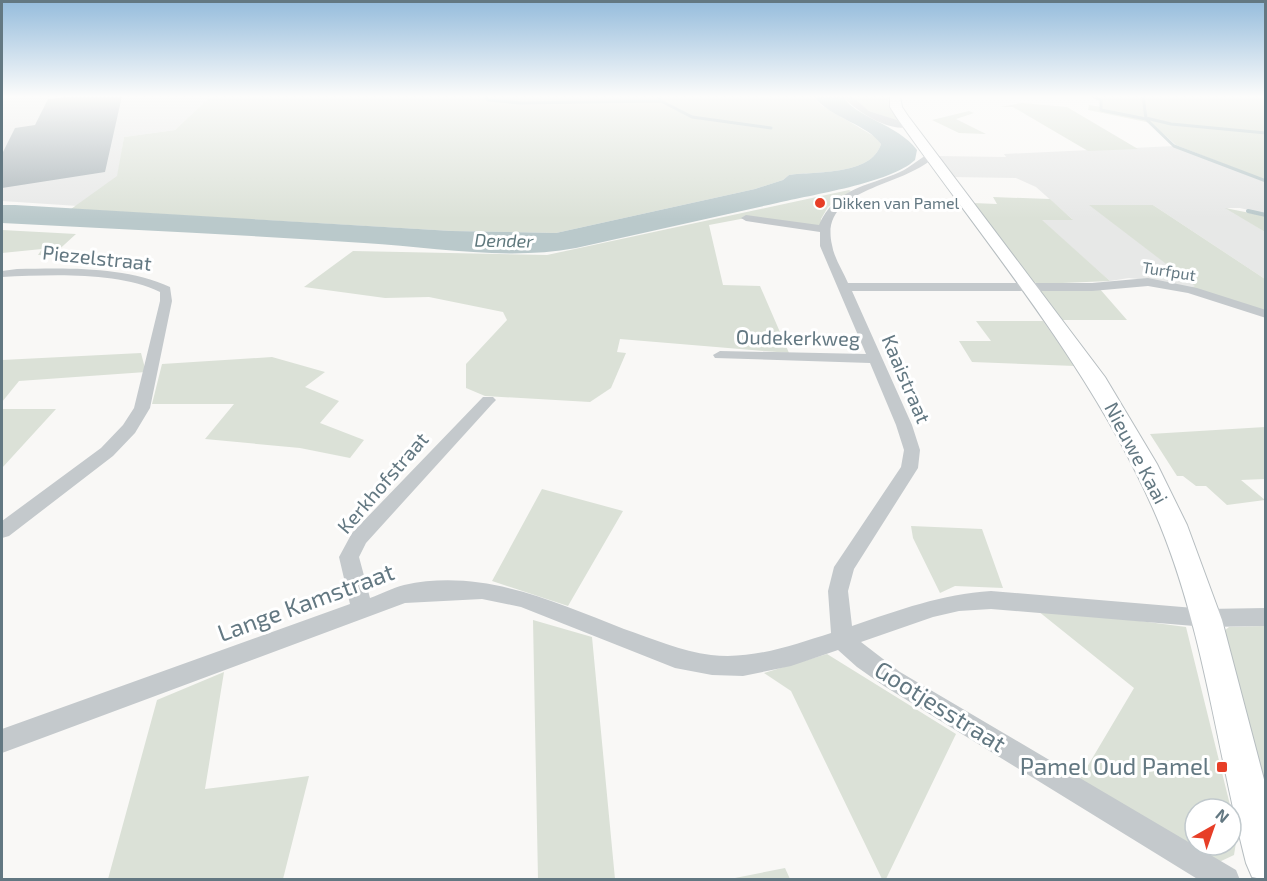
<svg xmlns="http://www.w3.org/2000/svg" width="1267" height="881" viewBox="0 0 1267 881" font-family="'Exo 2',sans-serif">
	<rect width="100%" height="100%" fill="#f9f8f6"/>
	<path fill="#e7e8e7" d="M 2,96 L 211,96 L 175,130 L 124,137 L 117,180 L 78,206 L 2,201 Z
		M 1175,146 L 1265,182 L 1265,214 L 1240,208 L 1227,208 L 1265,232 L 1265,279 L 1153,205 L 1090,205 L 1196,286 L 1189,288 L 1172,283 L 1129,278 L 1110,281 L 1041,220 L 1072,219 L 1036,187 L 1016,178 L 951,177 L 936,156 L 1006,157 L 1004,154 Z"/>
	<path fill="#dbe1d7" d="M 211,96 L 813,96 L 821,105 L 877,138 L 881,144 C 871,176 816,171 789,175 L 783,180 L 755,189 L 556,233 L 452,231 L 71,209 L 117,176 L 124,137 L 175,130 Z
		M 850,96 L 888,96 L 889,106 L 899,122 L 867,110 Z
		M 1093,96 L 1265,96 L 1265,180 L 1176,145 L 1151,123 L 1088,110 L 1089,105 L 1102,107 L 1102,100 Z
		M 1022,103 L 1067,107 L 1138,149 L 1088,151 L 1013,107 L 1000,107 Z
		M 969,111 L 974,113 L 956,119 L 986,134 L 959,133 L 932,120 Z
		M 849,190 L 851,191 L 828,207 L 821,219 L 823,229 L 746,218 L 709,225 L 723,285 L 760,286 L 789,353 L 620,339 L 617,352 L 626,353 L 611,388 L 590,402 L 485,396 L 466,388 L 466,364 L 507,320 L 503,312 L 429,297 L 385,298 L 304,287 L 353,251 L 547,255 Z
		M 993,197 L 1050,199 L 1073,220 L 1042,220 L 1110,281 L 1039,284 L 1030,281 L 973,203 L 997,204 Z
		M 1089,205 L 1153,205 L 1265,279 L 1265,312 L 1189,288 L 1195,286 Z
		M 1225,208 L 1265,216 L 1265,232 Z
		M 2,230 L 76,234 L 53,255 L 38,255 L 42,249 L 2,253 Z
		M 1099,288 L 1127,320 L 1058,320 L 1040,291 Z
		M 976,321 L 1043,321 L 1075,366 L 972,362 L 959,341 L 991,341 Z
		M 141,353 L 146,372 L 19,381 L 2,402 L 2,360 Z
		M 272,357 L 325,372 L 305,387 L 339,401 L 320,423 L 364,440 L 350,458 L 300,448 L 205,439 L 234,404 L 152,404 L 162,364 Z
		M 2,409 L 56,409 L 2,468 Z
		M 1265,427 L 1265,479 L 1241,480 L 1265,500 L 1227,505 L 1206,486 L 1196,486 L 1183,476 L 1177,476 L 1150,434 Z
		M 542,489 L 623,511 L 568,606 L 492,581 Z
		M 911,526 L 982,529 L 1003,588 L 955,586 L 940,593 L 913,538 Z
		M 1033,607 L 1186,627 L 1231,809 L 1195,809 L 1195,845 L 1231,845 L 1231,810 L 1237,836 L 1234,855 L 1217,863 L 1080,779 L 1134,688 Z
		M 533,620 L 592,637 L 615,879 L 538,879 Z
		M 1265,626 L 1265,803 L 1223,632 L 1229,627 Z
		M 827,654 L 956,734 L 886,879 L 882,879 L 791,691 L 764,673 Z
		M 224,672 L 205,789 L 309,776 L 283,879 L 108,879 L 157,700 Z
		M 785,868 L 790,879 L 730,879 Z"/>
	<path fill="#bac9cb" d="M 813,96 L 843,96 C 854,117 898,124 917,150 L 915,160 C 891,183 810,195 777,203 C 710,218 643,233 576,248 C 507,261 434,247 364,243 C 243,235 122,229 2,223 L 2,205 L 15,205 L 452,231 L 556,233 L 755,189 L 783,180 L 789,175 C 816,171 871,176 881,144 C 867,124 832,119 813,96 Z"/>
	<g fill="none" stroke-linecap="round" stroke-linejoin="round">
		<path stroke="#bac9cb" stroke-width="3" d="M 485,96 L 488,100 L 520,103 L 661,101 L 658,96
			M 1092,96 L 1101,100 L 1101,110 L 1146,119 L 1174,146 L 1266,181
			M 1143,96 L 1146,119
			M 661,101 L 692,117 L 771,128
			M 1146,118 L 1171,124 L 1266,133"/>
		<path stroke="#bac9cb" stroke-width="4" d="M 1248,211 L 1266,215"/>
	</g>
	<path fill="#abb5b9" d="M 76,96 L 122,96 L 105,172 L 2,188 L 2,154 L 15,128 L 35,125 L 48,99 Z"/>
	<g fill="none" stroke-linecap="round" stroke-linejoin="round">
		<g stroke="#b6bdc0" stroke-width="2">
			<path id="secondary" d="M 890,96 L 900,96 L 902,107 L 908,116 L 1105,377 L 1157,464 L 1187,525 L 1222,620 L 1266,787 L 1266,880 L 1252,877 L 1246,863 C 1217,750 1204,633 1160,525 C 1098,375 990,250 897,118 L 890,107 Z"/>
		</g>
		<path fill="#c4c9cc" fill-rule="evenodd" d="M 843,96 L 851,96 L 869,111 L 912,125 C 895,136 854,111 843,96 Z
			M 932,152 L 936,155 C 906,188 818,186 832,245 C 834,258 843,271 848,283 L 1092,283 L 1148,278 L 1197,288 L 1266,310 L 1266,318 L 1188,293 L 1148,286 L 1092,291 L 852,291 L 912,425 L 920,450 L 918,468 L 854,569 L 848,591 L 852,626 C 899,610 942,594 991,591 L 1206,609 L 1266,608 L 1266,626 L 1206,627 L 991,609 L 959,611 L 933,617 L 861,642 L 900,672 L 1236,870 L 1240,880 L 1199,880 L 884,686 L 857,667 L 838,650 L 791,666 L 743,676 L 712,675 L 675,668 L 521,607 L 482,599 L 405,603 L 2,753 L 2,729 L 350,604 L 339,557 L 352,533 L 483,397 L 493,397 L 496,400 L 493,403 L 366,543 L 359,557 L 370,598 C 381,594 392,588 404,585 C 482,568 553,601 624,629 C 653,639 681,651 711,655 C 752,660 793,645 831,633 L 828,591 L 834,567 L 901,467 L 904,450 L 896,425 L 870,363 L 715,358 L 713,355 L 720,351 L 866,354 L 820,246 L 820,232 L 746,221 L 741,218 L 746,215 L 819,225 C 835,188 866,187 900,172 C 911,167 921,157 932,152 Z
			M 17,269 C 66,268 125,266 170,287 L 172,301 L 150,408 L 135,433 L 113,456 L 9,536 L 2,538 L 2,521 L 101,448 L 123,425 L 134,408 L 160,301 L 160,292 C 116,271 49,275 2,277 L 2,271 Z"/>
		<use href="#secondary" fill="#fff" fill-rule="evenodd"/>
	</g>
	<linearGradient id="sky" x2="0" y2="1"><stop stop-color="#95bcdc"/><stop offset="0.44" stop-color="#fcfcfb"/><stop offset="1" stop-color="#fcfcfb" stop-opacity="0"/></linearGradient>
	<rect width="1267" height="219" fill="url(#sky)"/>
	<g fill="#e73e27" stroke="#fff" stroke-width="2">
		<circle cx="820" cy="203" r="6"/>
		<rect x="1216" y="761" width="12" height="12" rx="3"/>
	</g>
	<g text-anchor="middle" stroke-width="6" stroke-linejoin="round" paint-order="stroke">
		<g font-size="16" fill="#637882" stroke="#fff" text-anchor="start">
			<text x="832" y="209">Dikken van Pamel</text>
		</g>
		<g font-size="16" fill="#637882" stroke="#fff">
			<text transform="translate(1169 271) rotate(9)" y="6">Turfput</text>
		</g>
		<g font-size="18" font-style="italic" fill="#5e777c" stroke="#fff">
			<text transform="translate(504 241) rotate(1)" y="6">Dender</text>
		</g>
		<g font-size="20" fill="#637882" stroke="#fff">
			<text transform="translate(97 258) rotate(6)" y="7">Piezelstraat</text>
			<text transform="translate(798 338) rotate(1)" y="7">Oudekerkweg</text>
			<text transform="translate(906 379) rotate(67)" y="7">Kaaistraat</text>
			<text transform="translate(1136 453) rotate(62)" y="7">Nieuwe Kaai</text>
			<text transform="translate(383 483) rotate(-49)" y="7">Kerkhofstraat</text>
		</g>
		<g font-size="24" fill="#637882" stroke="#fff">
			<text transform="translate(306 603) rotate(-20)" y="8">Lange Kamstraat</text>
			<text transform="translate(940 707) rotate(32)" y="8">Gootjesstraat</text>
		</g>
		<g font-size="24" fill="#637882" stroke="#fff" text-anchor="end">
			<text x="1210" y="775">Pamel Oud Pamel</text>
		</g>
	</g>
	<rect width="1267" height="881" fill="none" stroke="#637882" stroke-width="6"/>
	<g transform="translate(1213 827) rotate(40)"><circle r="28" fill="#ffffff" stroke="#c1c9cd" stroke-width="1.5"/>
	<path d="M0-4.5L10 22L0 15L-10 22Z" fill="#e73e27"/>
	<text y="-9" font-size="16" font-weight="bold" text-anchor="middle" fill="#637882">N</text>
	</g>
</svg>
